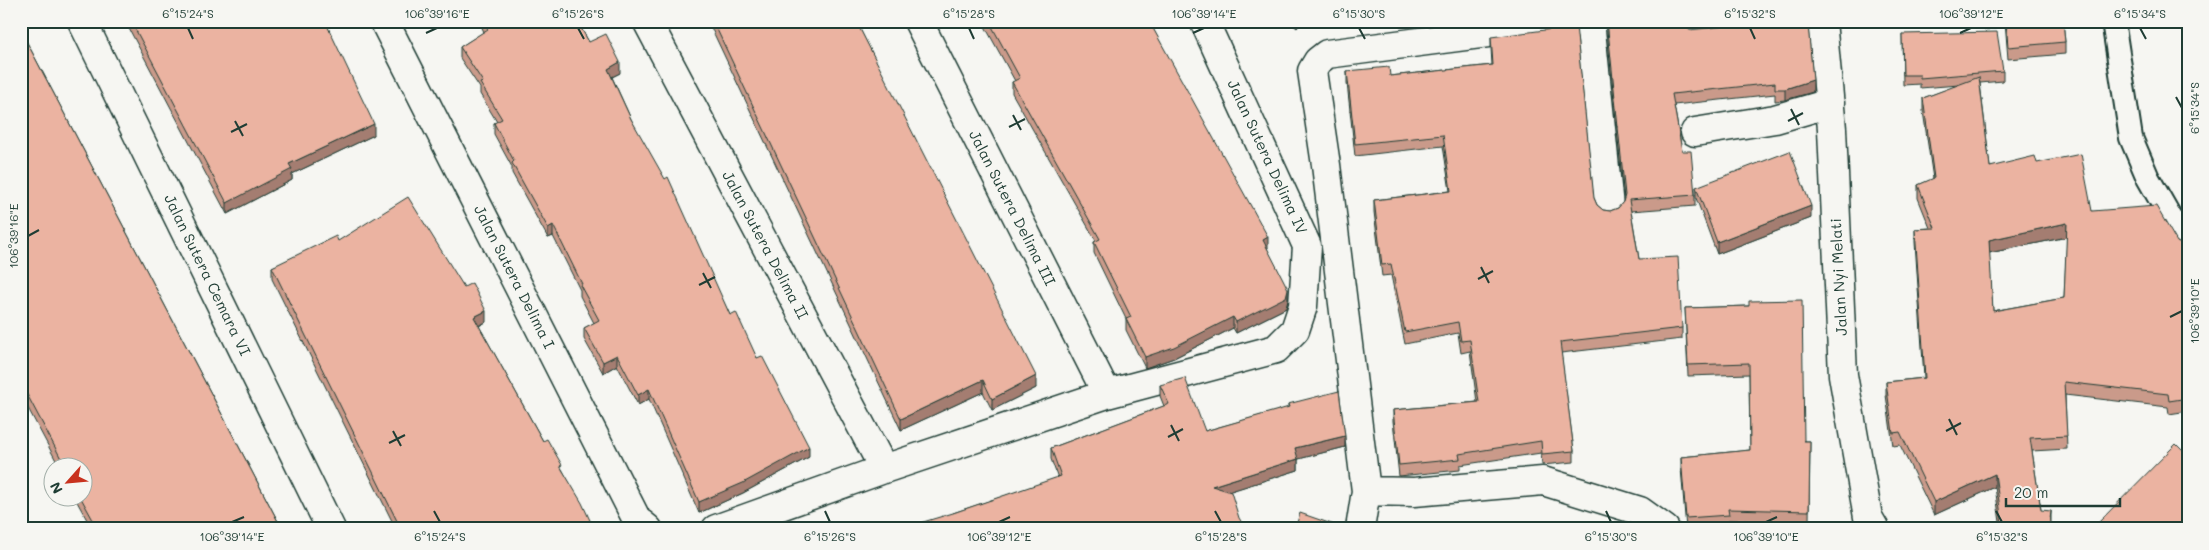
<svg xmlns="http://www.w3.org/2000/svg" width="2209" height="550" viewBox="0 0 2209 550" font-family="Mali,sans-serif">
	<rect width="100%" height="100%" fill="#f6f6f2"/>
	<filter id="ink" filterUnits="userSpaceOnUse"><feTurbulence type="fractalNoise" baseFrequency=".02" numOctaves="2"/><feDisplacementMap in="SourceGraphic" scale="10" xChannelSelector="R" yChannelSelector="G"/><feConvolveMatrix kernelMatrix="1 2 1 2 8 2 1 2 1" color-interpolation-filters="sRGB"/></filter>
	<g filter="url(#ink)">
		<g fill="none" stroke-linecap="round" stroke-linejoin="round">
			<g stroke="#1f3d34" stroke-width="26">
				<path id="lane" d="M 2113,21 L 2131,138 L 2148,178 L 2188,248"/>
			</g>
			<g stroke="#1f3d34" stroke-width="31">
				<path id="street" d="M 82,21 L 331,529
					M 384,21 L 637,520 L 648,529
					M 647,21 L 884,469
					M 918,21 L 1107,394
					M 1590,21 L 1609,207
					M 1822,21 L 1832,129 L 1843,375 L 1868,517 L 1875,529
					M 1695,132 L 1775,119 L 1830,103
					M 1366,491 L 1414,492 L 1543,481 L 1640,511 L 1665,529
					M 716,529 L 884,469 L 1107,394 L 1276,349 L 1295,330 L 1303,306 L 1307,246 L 1204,21
					M 1360,529 L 1366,491 L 1326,165 L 1312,71 L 1318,61 L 1327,54 L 1581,21"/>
			</g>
			<use href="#lane" stroke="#f6f6f2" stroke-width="22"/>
			<use href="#street" stroke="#f6f6f2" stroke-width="28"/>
		</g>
		<path fill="#ca9a8a" stroke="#1f3d34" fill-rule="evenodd" d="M 125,21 L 325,21 L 374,135 L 292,174 L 292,180 L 227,214 Z
			M 479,21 L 577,21 L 589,42 L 620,73 L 612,77 L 631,119 L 730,315 L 757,358 L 809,457 L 743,493 L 699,513 L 649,399 L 638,405 L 617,365 L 603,373 L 584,339 L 584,328 L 594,323 L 580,296 L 580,290 L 553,236 L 548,238 L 512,173 L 512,167 L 494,134 L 494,123 L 497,122 L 480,94 L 480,88 L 460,58 L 460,47 L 484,32 Z
			M 708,21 L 856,21 L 1036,388 L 992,410 L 983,392 L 901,430 Z
			M 982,21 L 1149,21 L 1268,248 L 1267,248 L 1288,300 L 1286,308 L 1236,333 L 1233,328 L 1174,358 L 1145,368 L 1126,330 L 1126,319 L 1094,253 L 1094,242 L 1096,241 L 1012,93 L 1012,82 L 1015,81 Z
			M 1288,21 L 1302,21 L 1297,28 Z
			M 1606,21 L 1688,21 L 1689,30 L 1765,27 L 1813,92 L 1785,100 L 1775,101 L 1775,94 L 1674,105 L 1682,151 L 1695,195 L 1695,206 L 1631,211 L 1639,259 L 1682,328 L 1682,339 L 1561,353 L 1574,451 L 1574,462 L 1542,465 L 1541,453 L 1460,465 L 1460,470 L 1399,476 L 1393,421 L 1393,410 L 1477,402 L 1470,351 L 1461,353 L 1458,333 L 1405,344 L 1391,275 L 1382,276 L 1374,212 L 1374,200 L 1450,191 L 1443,146 L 1355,156 L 1347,83 L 1347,71 L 1390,76 L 1492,65 L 1491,48 L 1491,37 L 1594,198 L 1597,205 L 1603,210 L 1610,211 L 1618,208 L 1623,202 L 1624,199 Z
			M 2005,21 L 2063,21 L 2065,42 L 2065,54 L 2008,59 Z
			M 2186,21 L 2188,21 L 2188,34 Z
			M 21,31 L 282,529 L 92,529 L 75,498 L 82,498 L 82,468 L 60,468 L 21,395 Z
			M 1902,34 L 2003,71 L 2003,81 L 1980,83 L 1990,167 L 2037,163 L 2092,211 L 2177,242 L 2188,248 L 2188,411 L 2169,414 L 2168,407 L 2065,395 L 2067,449 L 2032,451 L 2041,510 L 2051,524 L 2051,529 L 2001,529 L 1995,487 L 1934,515 L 1900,445 L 1893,446 L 1886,395 L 1886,382 L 1924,378 L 1915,242 L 1915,229 L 1930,228 L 1918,198 L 1918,185 L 1933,179 L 1923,111 L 1923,98 L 1959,85 L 1920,88 L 1920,84 L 1903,85 ZM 2067,237 L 2064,298 L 1993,311 L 1989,253 Z
			M 1696,187 L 1811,218 L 1717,254 L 1696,198 Z
			M 2188,203 L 2188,222 L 2185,217 L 2185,204 Z
			M 338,241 L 486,322 L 479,326 L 543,441 L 562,469 L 594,529 L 396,529 L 272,279 L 272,267 Z
			M 1749,306 L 1804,441 L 1810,441 L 1809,522 L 1729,520 L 1729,526 L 1686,529 L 1681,468 L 1681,457 L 1750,450 L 1749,374 L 1688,376 L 1685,308 Z
			M 1160,385 L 1205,431 L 1288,408 L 1288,404 L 1345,447 L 1298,459 L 1298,470 L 1230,491 L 953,513 L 1058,478 L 1051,459 L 1051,448 L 1164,406 L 1160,396 Z"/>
		<path fill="#a47d71" stroke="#1f3d34" d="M 1297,21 L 1302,21 L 1297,28 Z
			M 620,62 L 620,73 L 608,79 L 608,69 Z
			M 1813,80 L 1813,92 L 1785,100 L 1785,89 Z
			M 374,124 L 374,135 L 292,174 L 292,180 L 227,214 L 227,203 L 289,164 Z
			M 1811,206 L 1811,218 L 1717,254 L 1717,242 Z
			M 2067,223 L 2067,237 L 1989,253 L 1989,240 Z
			M 553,225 L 553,236 L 548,238 L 548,228 Z
			M 1268,237 L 1268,248 L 1263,251 L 1263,240 Z
			M 1288,289 L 1288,300 L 1286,308 L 1236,333 L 1236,322 Z
			M 486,311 L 486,322 L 474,328 L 474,317 Z
			M 1233,317 L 1233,328 L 1174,358 L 1145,368 L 1145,357 Z
			M 617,355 L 617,365 L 603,373 L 603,362 Z
			M 1036,376 L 1036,388 L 992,410 L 992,399 Z
			M 983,380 L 983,392 L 901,430 L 901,419 Z
			M 649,389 L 649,399 L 638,405 L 638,395 Z
			M 1345,436 L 1345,447 L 1295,460 L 1295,448 Z
			M 809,447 L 809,457 L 743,493 L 699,513 L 699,502 Z
			M 1298,459 L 1298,470 L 1212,497 L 1212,486 Z
			M 1995,474 L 1995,487 L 1934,515 L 1934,502 Z
			M 2051,511 L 2051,529 L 2049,529 Z"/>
		<path fill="#ebb3a1" stroke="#1f3d34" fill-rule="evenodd" d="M 131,21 L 325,21 L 374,124 L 289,164 L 292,169 L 227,203 Z
			M 484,21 L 577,21 L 589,42 L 606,34 L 620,62 L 608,69 L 631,119 L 665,179 L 668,177 L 730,315 L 736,312 L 757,358 L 762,356 L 809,447 L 743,483 L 699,502 L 649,389 L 638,395 L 617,355 L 603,362 L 584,328 L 599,320 L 580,285 L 582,284 L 553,225 L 548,228 L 512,163 L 514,161 L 494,123 L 502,119 L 480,83 L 483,82 L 460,47 L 488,29 Z
			M 713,21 L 856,21 L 1036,376 L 992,399 L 983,380 L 901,419 Z
			M 989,21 L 1149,21 L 1268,237 L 1263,240 L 1288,289 L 1286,297 L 1236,322 L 1233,317 L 1174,347 L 1145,357 L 1126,319 L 1131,317 L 1094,242 L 1100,239 L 1012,82 L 1020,78 Z
			M 1607,21 L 1688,21 L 1689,30 L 1765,22 L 1765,27 L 1808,24 L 1813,80 L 1785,89 L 1775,89 L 1775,83 L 1672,94 L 1682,151 L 1691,151 L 1695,195 L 1629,200 L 1639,259 L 1678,257 L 1682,328 L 1560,342 L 1574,451 L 1542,454 L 1541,441 L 1459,454 L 1460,459 L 1399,465 L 1393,410 L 1479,402 L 1470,340 L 1461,341 L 1458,322 L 1405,332 L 1391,264 L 1382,265 L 1374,200 L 1451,191 L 1443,135 L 1355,144 L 1347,71 L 1389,67 L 1390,76 L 1493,65 L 1491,37 L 1576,26 L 1594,198 L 1597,205 L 1603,210 L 1610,211 L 1618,208 L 1623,202 L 1625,195 Z
			M 2006,21 L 2063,21 L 2065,42 L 2008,47 Z
			M 21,31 L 282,529 L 98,529 L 81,498 L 82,498 L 82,468 L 66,468 L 21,383 Z
			M 1997,32 L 2003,71 L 1920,78 L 1920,75 L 1903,75 L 1902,34 Z
			M 1979,77 L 1990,167 L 2035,156 L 2037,163 L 2081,154 L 2092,211 L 2156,206 L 2177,242 L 2188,248 L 2188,398 L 2169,401 L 2168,394 L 2064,382 L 2067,436 L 2030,438 L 2041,510 L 2051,511 L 2049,529 L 2003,529 L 1995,474 L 1934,502 L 1900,432 L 1893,433 L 1886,382 L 1925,378 L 1915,229 L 1935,228 L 1918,185 L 1934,178 L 1923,98 ZM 2067,223 L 2064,298 L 1993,311 L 1989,240 Z
			M 1790,151 L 1811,206 L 1717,242 L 1696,187 Z
			M 408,197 L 464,287 L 472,283 L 486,311 L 474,317 L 543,441 L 547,439 L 562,465 L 560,466 L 582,503 L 594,529 L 401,529 L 272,267 L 336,236 L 338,241 Z
			M 1802,300 L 1804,441 L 1810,441 L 1809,511 L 1728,509 L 1729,515 L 1686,518 L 1681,457 L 1750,450 L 1749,363 L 1688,365 L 1685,308 L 1749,306 L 1749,301 Z
			M 1185,378 L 1205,431 L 1289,407 L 1288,404 L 1339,391 L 1345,436 L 1295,448 L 1298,459 L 1212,486 L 1231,492 L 1239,518 L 1246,529 L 900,529 L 953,513 L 1061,476 L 1051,448 L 1169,404 L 1160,385 Z
			M 2176,444 L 2188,456 L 2188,529 L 2092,529 Z
			M 1300,513 L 1346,529 L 1295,529 Z"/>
	</g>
	<path fill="none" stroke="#1f3d34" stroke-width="2" d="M 188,28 L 193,39M 578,28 L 584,39M 969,28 L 974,39M 1359,28 L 1365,39M 1750,28 L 1755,39M 2140,28 L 2146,39M 426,33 L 437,28M 1193,33 L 1204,28M 1960,33 L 1971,28M 2176,97 L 2182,108M 1791,109 L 1799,125M 1013,115 L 1021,130M 235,121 L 243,136M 1788,121 L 1803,113M 1009,127 L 1025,119M 231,132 L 247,124M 28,236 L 39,230M 1481,267 L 1489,283M 703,273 L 711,288M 1478,279 L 1493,271M 699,285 L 715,277M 2170,317 L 2182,311M 1949,419 L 1957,435M 1171,425 L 1179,441M 393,431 L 401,446M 1946,431 L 1961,423M 1168,437 L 1183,429M 389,443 L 405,435M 434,511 L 440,522M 825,511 L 830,522M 1215,511 L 1221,522M 1606,511 L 1611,522M 1996,511 L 2002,522M 232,522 L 244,517M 999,522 L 1010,517M 1766,522 L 1777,517"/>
	<g text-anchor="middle" stroke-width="4" stroke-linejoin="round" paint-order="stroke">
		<g font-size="15" fill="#1f3d34" stroke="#f6f6f2">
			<text transform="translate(1267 157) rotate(65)" y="5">Jalan Sutera Delima IV</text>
			<text transform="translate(1012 208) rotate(63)" y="5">Jalan Sutera Delima III</text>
			<text transform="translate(765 245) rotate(62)" y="5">Jalan Sutera Delima II</text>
			<text transform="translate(207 275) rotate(64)" y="5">Jalan Sutera Cemara VI</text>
			<text transform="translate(514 277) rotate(63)" y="5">Jalan Sutera Delima I</text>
			<text transform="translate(1839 277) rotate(-93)" y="5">Jalan Nyi Melati</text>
		</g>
	</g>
	<rect width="2209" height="550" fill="none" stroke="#f6f6f2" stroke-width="55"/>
	<g transform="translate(68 482) rotate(243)"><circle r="24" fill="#f6f6f2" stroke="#a0aca6"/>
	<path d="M0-4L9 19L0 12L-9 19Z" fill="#c8321e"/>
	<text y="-8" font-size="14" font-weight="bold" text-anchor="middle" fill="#1f3d34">N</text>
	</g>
	<path d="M2006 498v8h114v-8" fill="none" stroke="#1f3d34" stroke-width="2.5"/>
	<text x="2014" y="498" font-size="15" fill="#1f3d34" stroke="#f6f6f2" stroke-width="4" paint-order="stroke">20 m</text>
	<rect x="28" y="28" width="2154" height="494" fill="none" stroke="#1f3d34" stroke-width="2"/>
	<g font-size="12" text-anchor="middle" fill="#1f3d34">
		<text x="188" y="18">6°15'24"S</text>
		<text x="437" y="18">106°39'16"E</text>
		<text x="578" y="18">6°15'26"S</text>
		<text x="969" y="18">6°15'28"S</text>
		<text x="1204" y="18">106°39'14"E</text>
		<text x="1359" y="18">6°15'30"S</text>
		<text x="1750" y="18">6°15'32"S</text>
		<text x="1971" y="18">106°39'12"E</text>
		<text x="2140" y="18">6°15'34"S</text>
		<text transform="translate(2195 108) rotate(-90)" y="4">6°15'34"S</text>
		<text transform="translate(14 236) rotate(-90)" y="4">106°39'16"E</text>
		<text transform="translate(2195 311) rotate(-90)" y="4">106°39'10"E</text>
		<text x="232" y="541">106°39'14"E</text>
		<text x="440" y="541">6°15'24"S</text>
		<text x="830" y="541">6°15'26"S</text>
		<text x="999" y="541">106°39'12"E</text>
		<text x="1221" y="541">6°15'28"S</text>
		<text x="1611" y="541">6°15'30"S</text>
		<text x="1766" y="541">106°39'10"E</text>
		<text x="2002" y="541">6°15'32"S</text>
	</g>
</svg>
